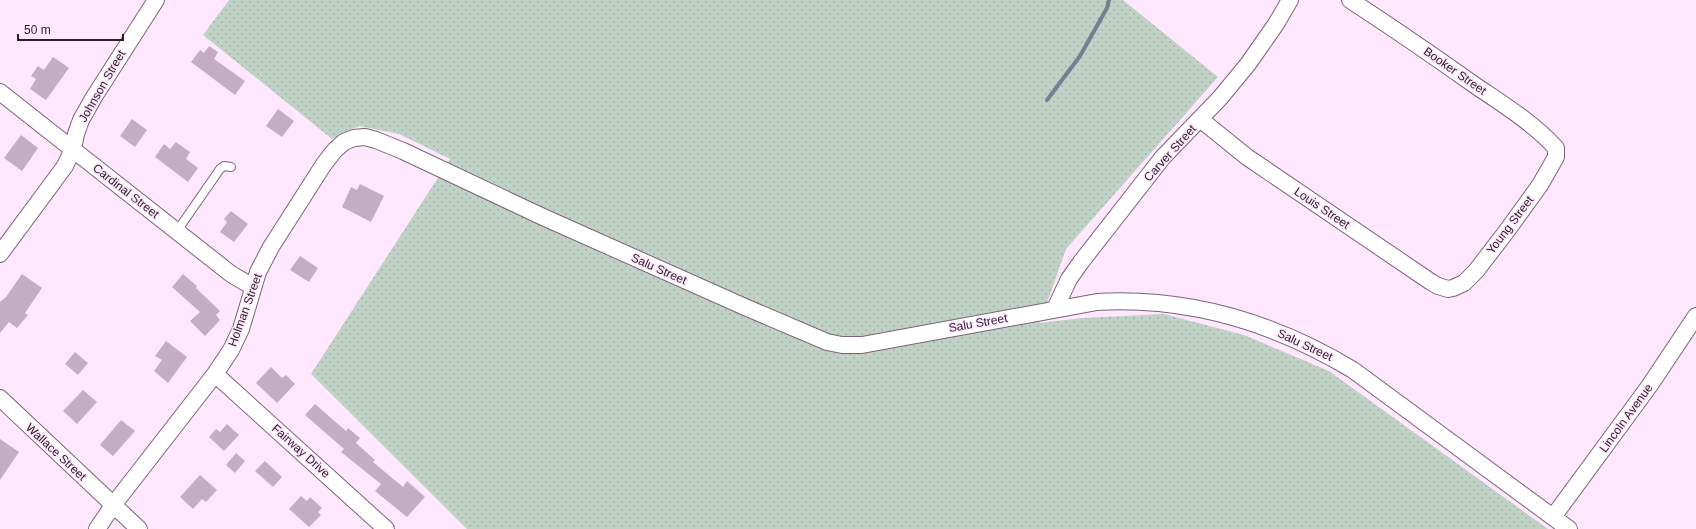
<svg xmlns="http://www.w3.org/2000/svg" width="1696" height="529" viewBox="0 0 1696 529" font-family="Helvetica,sans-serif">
	<defs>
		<pattern id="grass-dots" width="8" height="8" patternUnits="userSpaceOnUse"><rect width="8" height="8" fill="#c0d2c6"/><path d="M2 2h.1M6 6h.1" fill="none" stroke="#a5b4aa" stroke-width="1.8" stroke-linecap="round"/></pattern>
	</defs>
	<rect width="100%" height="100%" fill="#ffe7fd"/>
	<path fill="url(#grass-dots)" d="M 229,0 L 1123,0 L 1218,77 L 1066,249 L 1040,323 L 1082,318 L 1164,314 L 1244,335 L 1329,371 L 1548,529 L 467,529 L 311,374 L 450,159 L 399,134 L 359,126 L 332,139 L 203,35 Z"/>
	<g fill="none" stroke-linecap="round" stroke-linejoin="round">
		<path stroke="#737f92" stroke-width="4" d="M 1047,100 L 1080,56 L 1107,8 L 1109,0"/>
	</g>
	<path fill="#c4acc2" d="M 209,46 L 218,52 L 214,59 L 245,81 L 235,95 L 191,62 L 200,50 L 204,53 Z
		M 53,57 L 69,68 L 46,100 L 30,89 L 36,79 L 31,76 L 38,66 L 44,70 Z
		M 278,109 L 294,121 L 282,137 L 266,126 Z
		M 132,119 L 147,130 L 135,147 L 120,136 Z
		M 21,135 L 38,148 L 22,171 L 4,158 Z
		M 176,142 L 190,152 L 186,159 L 198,168 L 188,182 L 155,157 L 164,144 L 170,149 Z
		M 360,184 L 384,196 L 371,222 L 342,207 L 351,187 L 357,190 Z
		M 231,211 L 248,224 L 234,242 L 220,232 L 227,222 L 224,219 Z
		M 300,256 L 318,268 L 309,282 L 290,270 Z
		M 22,274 L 42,288 L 25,313 L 28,315 L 17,328 L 9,322 L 0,333 L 0,302 L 6,297 Z
		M 183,274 L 197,286 L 196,288 L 220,311 L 216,315 L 220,320 L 205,336 L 190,321 L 200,312 L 172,287 Z
		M 166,341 L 187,357 L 168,383 L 154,371 L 162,360 L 155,356 Z
		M 75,352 L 88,363 L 78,375 L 65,364 Z
		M 271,367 L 282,378 L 286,375 L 295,384 L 277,403 L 256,383 Z
		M 83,390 L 97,402 L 77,424 L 63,411 Z
		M 315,404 L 346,431 L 348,428 L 360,438 L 356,443 L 375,460 L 373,462 L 403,487 L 407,481 L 425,497 L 407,517 L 375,491 L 381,484 L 341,452 L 344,449 L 305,415 Z
		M 121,420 L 135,431 L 113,456 L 100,445 Z
		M 227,424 L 239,435 L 224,451 L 209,437 L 216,429 L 220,432 Z
		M 0,439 L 19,452 L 0,480 Z
		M 236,453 L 245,461 L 235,473 L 226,465 Z
		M 265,461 L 282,477 L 273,487 L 255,471 Z
		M 200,475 L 217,490 L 206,502 L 202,499 L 193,509 L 180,497 Z
		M 301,496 L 307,501 L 310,497 L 322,508 L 318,512 L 321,515 L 309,527 L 289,509 Z"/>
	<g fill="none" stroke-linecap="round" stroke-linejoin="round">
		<g stroke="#7b6279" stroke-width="10">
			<path id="service" d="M 177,231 L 220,169 L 224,166 L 231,167"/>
		</g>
		<g stroke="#7b6279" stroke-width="18">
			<path id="minor" d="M 0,92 L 231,274 L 253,287
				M 1200,119 L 1247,157 L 1431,282 L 1438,286 L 1448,289 L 1453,288 L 1464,283 L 1476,271 L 1506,232 L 1540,185 L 1556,157 L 1556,148 C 1533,123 1504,105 1476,86 C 1435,57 1393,28 1350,0
				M 0,254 L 65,166 L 73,149 L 76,134 L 81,120 L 94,97 L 156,0
				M 1055,309 L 1069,279 L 1081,262 L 1163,157 L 1220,98 L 1248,64 L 1276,24 L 1290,0
				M 215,374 L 386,529
				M 0,398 L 139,529
				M 1553,517 L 1650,385 L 1696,316
				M 97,529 L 114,504 L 215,374 L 231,350 L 241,329 L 258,272 L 271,247 L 324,164 L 335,150 L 344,142 L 354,138 L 365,137 L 376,140 L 403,151 L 543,217 L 745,307 L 827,342 L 842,345 L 862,345 L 1097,302 C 1188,297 1275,323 1353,370 L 1569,529"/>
		</g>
		<use href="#service" stroke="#fff" stroke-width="8"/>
		<use href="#minor" stroke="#fff" stroke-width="16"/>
	</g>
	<g text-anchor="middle" stroke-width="3" stroke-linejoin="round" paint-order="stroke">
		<g font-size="12" fill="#291e28" stroke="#ffe7fd">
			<text transform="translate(1455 71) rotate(35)" y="4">Booker Street</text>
			<text transform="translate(102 86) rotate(-60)" y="4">Johnson Street</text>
			<text transform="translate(1170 153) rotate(-48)" y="4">Carver Street</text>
			<text transform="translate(126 191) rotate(38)" y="4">Cardinal Street</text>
			<text transform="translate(1322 208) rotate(34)" y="4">Louis Street</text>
			<text transform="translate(1510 225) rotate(-53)" y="4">Young Street</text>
			<text transform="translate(659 269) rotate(24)" y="4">Salu Street</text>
			<text transform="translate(245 310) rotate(-70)" y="4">Holman Street</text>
			<text transform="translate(978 323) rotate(-10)" y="4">Salu Street</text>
			<text transform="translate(1305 345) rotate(25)" y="4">Salu Street</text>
			<text transform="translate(1626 418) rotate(-54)" y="4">Lincoln Avenue</text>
			<text transform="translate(301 451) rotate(42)" y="4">Fairway Drive</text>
			<text transform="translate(56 452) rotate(43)" y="4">Wallace Street</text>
		</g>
	</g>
	<path d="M18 34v6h105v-6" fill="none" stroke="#291e28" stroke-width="2"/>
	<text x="24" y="34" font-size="12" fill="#291e28" stroke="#ffe7fd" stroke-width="3" paint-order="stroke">50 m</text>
</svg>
